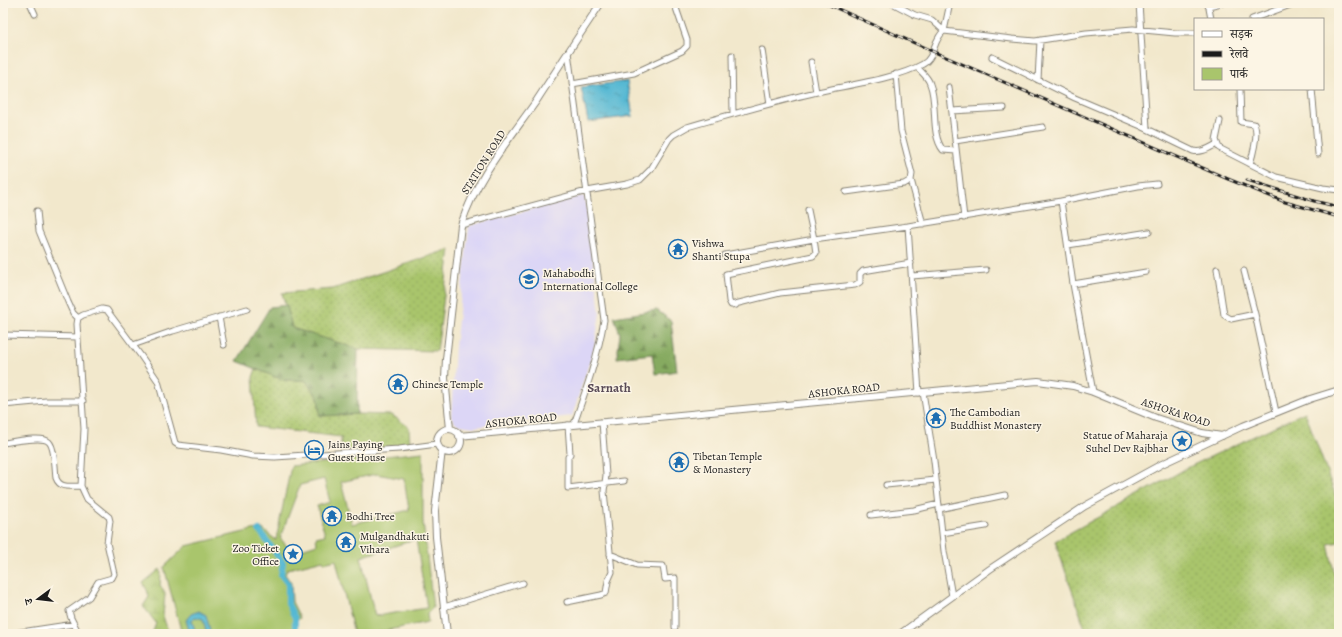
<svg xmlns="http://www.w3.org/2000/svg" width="1342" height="637" viewBox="0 0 1342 637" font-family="Alegreya,'Noto Serif Devanagari',serif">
	<defs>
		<pattern id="grass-dots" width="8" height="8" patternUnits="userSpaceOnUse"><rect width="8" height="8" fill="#a9c56c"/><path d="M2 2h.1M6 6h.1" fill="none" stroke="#91a95d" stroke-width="1.8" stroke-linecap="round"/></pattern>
		<pattern id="forest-firs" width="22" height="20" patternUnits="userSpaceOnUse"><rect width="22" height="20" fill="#86aa60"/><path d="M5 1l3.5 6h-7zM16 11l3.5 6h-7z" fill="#6d8a4e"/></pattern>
		<pattern id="wetland-marsh" width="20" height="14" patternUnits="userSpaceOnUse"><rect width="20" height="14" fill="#a9c56c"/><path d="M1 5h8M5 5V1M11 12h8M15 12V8" fill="none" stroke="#91a95d"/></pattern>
		<pattern id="water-ripples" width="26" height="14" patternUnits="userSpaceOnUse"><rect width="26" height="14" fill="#54b8d3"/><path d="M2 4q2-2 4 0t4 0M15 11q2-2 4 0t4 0" fill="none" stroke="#4595aa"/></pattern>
	</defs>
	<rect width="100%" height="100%" fill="#fcf5e5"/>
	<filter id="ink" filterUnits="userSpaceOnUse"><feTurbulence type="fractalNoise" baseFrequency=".025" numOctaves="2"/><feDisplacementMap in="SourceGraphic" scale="8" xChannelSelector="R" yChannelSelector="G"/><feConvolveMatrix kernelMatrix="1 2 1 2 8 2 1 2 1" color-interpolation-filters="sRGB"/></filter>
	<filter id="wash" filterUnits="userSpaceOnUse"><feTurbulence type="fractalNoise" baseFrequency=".012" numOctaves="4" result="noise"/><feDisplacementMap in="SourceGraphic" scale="16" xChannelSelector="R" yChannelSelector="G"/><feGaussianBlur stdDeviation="0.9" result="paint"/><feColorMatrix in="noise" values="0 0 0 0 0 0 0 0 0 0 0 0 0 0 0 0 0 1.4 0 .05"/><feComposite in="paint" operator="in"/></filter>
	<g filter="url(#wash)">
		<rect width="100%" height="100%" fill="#f2e8cc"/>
		<path fill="#dcd6f6" d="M 581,196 L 585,197 L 600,313 L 594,348 L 572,416 L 474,427 L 460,425 L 454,422 L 451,416 L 455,347 L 469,226 Z"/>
		<path fill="url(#grass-dots)" stroke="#627044" d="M 450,249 L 437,351 L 358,349 L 292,328 L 282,293 L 333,289 Z
			M 256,369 L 283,380 L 305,380 L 318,397 L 320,416 L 357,414 L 392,415 L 409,427 L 410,445 L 341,451 L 341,437 L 256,427 L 253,377 Z
			M 1305,412 L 1339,505 L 1339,542 L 1328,544 L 1339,595 L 1339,634 L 1087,634 L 1055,541 L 1191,466 Z"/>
		<path fill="url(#forest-firs)" stroke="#51633e" d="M 287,305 L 292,328 L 358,349 L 357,414 L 320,416 L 318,397 L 305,380 L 283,380 L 237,361 L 270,307 Z
			M 657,310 L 671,321 L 677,371 L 655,374 L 652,354 L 617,358 L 620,334 L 614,317 Z"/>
		<path fill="url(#wetland-marsh)" stroke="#627044" d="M 160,569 L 161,573 L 160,585 L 165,594 L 163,616 L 169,634 L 152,634 L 156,623 L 143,606 L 149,597 L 147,590 L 143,583 Z"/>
		<path fill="#a9c56c" stroke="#627044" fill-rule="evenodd" d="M 423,452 L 423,522 L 433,608 L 427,613 L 428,622 L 374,633 L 374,634 L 354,634 L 336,560 L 324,563 L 323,560 L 288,569 L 285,574 L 291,583 L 292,602 L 300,618 L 293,625 L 293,634 L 182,634 L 164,567 L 186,546 L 261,528 L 276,540 L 291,466 ZM 376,474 L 404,479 L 409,510 L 352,524 L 341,482 ZM 324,479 L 330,502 L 317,506 L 325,535 L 316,537 L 317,544 L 292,552 L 280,538 L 300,485 ZM 416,539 L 427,608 L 375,616 L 361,557 Z"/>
		<path fill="url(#water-ripples)" stroke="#386a78" d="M 627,81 L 633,116 L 588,122 L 581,87 Z
			M 199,611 L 206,615 L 211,634 L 204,634 L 206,631 L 203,619 L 195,617 L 192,620 L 196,634 L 190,634 L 186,620 L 191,614 Z"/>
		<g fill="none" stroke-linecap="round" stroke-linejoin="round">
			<path stroke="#54b8d3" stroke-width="6" d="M 259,530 L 283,563 L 281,575 L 288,584 L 288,604 L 295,618 L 295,634"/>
		</g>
	</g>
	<g filter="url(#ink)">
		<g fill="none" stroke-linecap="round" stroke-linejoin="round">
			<g stroke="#878274" stroke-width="7">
				<path id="minor" d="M 30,3 L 35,14
					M 892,3 L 915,15 L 932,20 L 944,31 L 950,3
					M 1139,3 L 1147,128
					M 1208,3 L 1211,19
					M 1208,6 L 1222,3
					M 1252,19 L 1296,3
					M 762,50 L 770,104
					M 568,52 L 604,320 C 598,356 586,390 574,424
					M 732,55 L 733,114
					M 992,57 L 1075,98 L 1141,126 L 1193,151 C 1202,153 1209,148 1217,144
					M 811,62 L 816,92
					M 917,67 C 921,72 928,77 930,84 C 938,103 930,134 943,150 L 956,151
					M 1038,80 L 1040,40
					M 572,84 L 634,73 L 682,51 L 687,46 L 687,40 L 676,8
					M 949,87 L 964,218
					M 1240,89 L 1241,122 L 1254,124 C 1259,133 1253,154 1250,164
					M 1312,89 L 1318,154
					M 952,111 L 1004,108
					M 1220,121 L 1216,140 L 1219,148 L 1276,177 L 1323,188 L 1339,190
					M 955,141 L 1043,127
					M 911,180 L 923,224
					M 846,192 L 904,184 L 911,180 L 912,174 L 901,131 L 896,74
					M 1061,201 L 1138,186 L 1157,184
					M 37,211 L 39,231 L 68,302 L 73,313 L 78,318
					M 461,225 L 587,191 L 627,184 L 640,180 L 651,169 L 669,139 L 673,135 L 687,127 C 730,115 773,102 817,92 C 848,85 896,79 923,64 C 935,58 933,39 944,31 L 1012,39 L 1035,41 L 1086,33 L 1133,29 L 1175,33 L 1195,33
					M 1068,245 L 1149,232
					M 725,255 L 814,239 L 808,210
					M 1217,269 L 1224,315 L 1231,319 L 1255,314
					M 1244,271 L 1255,314 L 1276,412
					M 912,276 L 986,270
					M 1073,284 L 1146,272
					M 735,304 L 780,293 L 855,285 L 860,282 L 860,274 L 863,271 L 911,263
					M 736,305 L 735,304 L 731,305 L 729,301 L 726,274 L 813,256 L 816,253 L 814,239 L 908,226
					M 219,317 L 224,345
					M 3,335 L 78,337
					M 133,345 L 173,331 L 247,309
					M 923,392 L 934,461 L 944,551 L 952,596
					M 919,393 L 908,226 L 1061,201 L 1073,284 L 1093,392
					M 3,405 L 46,401 L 83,401
					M 568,425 L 570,454 L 568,457 L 568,488 L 624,481
					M 3,443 C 12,442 43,435 49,442 C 55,448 55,470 56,478 C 60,489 71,486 81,486
					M 886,485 L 936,480
					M 939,509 L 1005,495
					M 871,515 L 914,510 L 939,504
					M 942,533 L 986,526
					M 610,554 L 637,565 L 663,566 L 665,579 L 675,578 L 675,627
					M 567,602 L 601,595 L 606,593 L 608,581 L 612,572 L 604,491 L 606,475 L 602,422
					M 444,607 L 523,583
					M 8,634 L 74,624
					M 79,634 L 71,618 L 69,611 L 89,597 L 98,582 L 112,578 L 114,574 L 107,543 L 110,521 L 109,517 L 87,499 L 81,486 L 84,429 L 77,324 L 78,318 L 83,315 L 102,309 L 107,310 L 109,313 L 141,356 L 158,381 L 175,443 L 178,445 L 221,450 L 253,456 L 275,457 L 399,449 L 437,444"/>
			</g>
			<g stroke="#878274" stroke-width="8">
				<path id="tertiary" d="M 450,429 L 445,378 L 446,359 L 461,225 C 476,178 509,140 537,100 C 558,68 579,35 601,3
					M437 441a12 12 0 1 1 24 0a12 12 0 1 1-24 0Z
					M 459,436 L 1038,381 L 1073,386 L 1093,392 L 1156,418 L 1202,433 L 1222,436
					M 442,450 L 435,511 L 436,537 L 447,634
					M 900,634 L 990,569 L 1085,506 L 1162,464 L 1243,426 L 1310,399 L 1339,390"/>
			</g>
			<use href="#minor" stroke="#fff" stroke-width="5"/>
			<use href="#tertiary" stroke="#fff" stroke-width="6"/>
			<g stroke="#1c1c1c" stroke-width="3">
				<path id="rail" d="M 825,3 L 932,51 L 1228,179 L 1285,202 L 1339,217
					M 1247,180 L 1314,201 L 1339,207"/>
			</g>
			<use href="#rail" stroke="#fcf5e5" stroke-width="1.5" stroke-dasharray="4.5" stroke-linecap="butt"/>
		</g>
	</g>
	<defs>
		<g id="temple-ring" transform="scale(1)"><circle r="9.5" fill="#fcf5e5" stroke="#1f6fb2" stroke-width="1.5"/><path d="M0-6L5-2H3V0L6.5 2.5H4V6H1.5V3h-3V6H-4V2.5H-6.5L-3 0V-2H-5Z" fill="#1f6fb2"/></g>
		<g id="university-ring" transform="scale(1)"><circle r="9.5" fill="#fcf5e5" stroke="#1f6fb2" stroke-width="1.5"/><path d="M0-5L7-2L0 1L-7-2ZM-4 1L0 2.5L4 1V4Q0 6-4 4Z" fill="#1f6fb2"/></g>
		<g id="sight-ring" transform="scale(1)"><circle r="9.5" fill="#fcf5e5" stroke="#1f6fb2" stroke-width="1.5"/><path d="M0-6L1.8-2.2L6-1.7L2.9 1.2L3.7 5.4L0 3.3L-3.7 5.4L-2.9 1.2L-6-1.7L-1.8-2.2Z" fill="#1f6fb2"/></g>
		<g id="hotel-ring" transform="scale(1)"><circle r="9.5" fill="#fcf5e5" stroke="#1f6fb2" stroke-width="1.5"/><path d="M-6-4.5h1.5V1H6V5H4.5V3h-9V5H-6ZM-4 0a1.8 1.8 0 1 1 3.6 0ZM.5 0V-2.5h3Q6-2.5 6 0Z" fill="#1f6fb2"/></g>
	</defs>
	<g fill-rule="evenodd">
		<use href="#temple-ring" x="678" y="249"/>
		<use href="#university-ring" x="529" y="279"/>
		<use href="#temple-ring" x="398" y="384"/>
		<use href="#temple-ring" x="936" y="418"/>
		<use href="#sight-ring" x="1182" y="441"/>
		<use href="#hotel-ring" x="314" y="450"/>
		<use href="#temple-ring" x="679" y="462"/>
		<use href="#temple-ring" x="332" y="516"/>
		<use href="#temple-ring" x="346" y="542"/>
		<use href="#sight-ring" x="293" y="554"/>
	</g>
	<g text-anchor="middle" stroke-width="3" stroke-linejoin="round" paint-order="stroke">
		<g font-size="11" fill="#1c1c1c" stroke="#fcf5e5">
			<text transform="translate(483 162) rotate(-58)" y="4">STATION ROAD</text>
			<text transform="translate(844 390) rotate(-6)" y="4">ASHOKA ROAD</text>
			<text transform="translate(1176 412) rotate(18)" y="4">ASHOKA ROAD</text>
			<text transform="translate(521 420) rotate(-6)" y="4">ASHOKA ROAD</text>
		</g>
		<g font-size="11" fill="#1c1c1c" stroke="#fcf5e5" text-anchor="start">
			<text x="692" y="247">Vishwa<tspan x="692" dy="13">Shanti Stupa</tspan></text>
			<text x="543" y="277">Mahabodhi<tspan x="543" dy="13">International College</tspan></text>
			<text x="412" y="388">Chinese Temple</text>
			<text x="950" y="416">The Cambodian<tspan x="950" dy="13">Buddhist Monastery</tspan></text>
			<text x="1168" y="439" text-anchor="end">Statue of Maharaja<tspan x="1168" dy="13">Suhel Dev Rajbhar</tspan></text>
			<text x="328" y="448">Jains Paying<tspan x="328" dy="13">Guest House</tspan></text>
			<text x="693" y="460">Tibetan Temple<tspan x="693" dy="13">&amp; Monastery</tspan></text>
			<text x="346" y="520">Bodhi Tree</text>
			<text x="360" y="540">Mulgandhakuti<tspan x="360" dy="13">Vihara</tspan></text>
			<text x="279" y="552" text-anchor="end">Zoo Ticket<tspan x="279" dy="13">Office</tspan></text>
		</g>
		<g font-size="13" font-weight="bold" fill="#584a56" stroke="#fcf5e5">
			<text x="609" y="392">Sarnath</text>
		</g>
	</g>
	<rect width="1342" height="637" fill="none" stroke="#fcf5e5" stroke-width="16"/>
	<rect x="1194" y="18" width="130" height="72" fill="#fcf5e5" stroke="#a29e95"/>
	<rect x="1202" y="31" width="20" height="6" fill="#ffffff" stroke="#a29e95"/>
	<text x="1230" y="38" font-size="12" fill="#1c1c1c">सड़क</text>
	<rect x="1202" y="51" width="20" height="6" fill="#1c1c1c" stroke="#a29e95"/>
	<text x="1230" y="58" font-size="12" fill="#1c1c1c">रेलवे</text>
	<rect x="1202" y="68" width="20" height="12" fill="#a9c56c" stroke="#a29e95"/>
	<text x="1230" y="78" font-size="12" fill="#1c1c1c">पार्क</text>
	<g transform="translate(38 599) rotate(255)" stroke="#fcf5e5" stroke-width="3" paint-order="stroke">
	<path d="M0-3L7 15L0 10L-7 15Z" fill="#1c1c1c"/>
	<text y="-6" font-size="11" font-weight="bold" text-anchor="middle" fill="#1c1c1c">उ</text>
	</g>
</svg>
